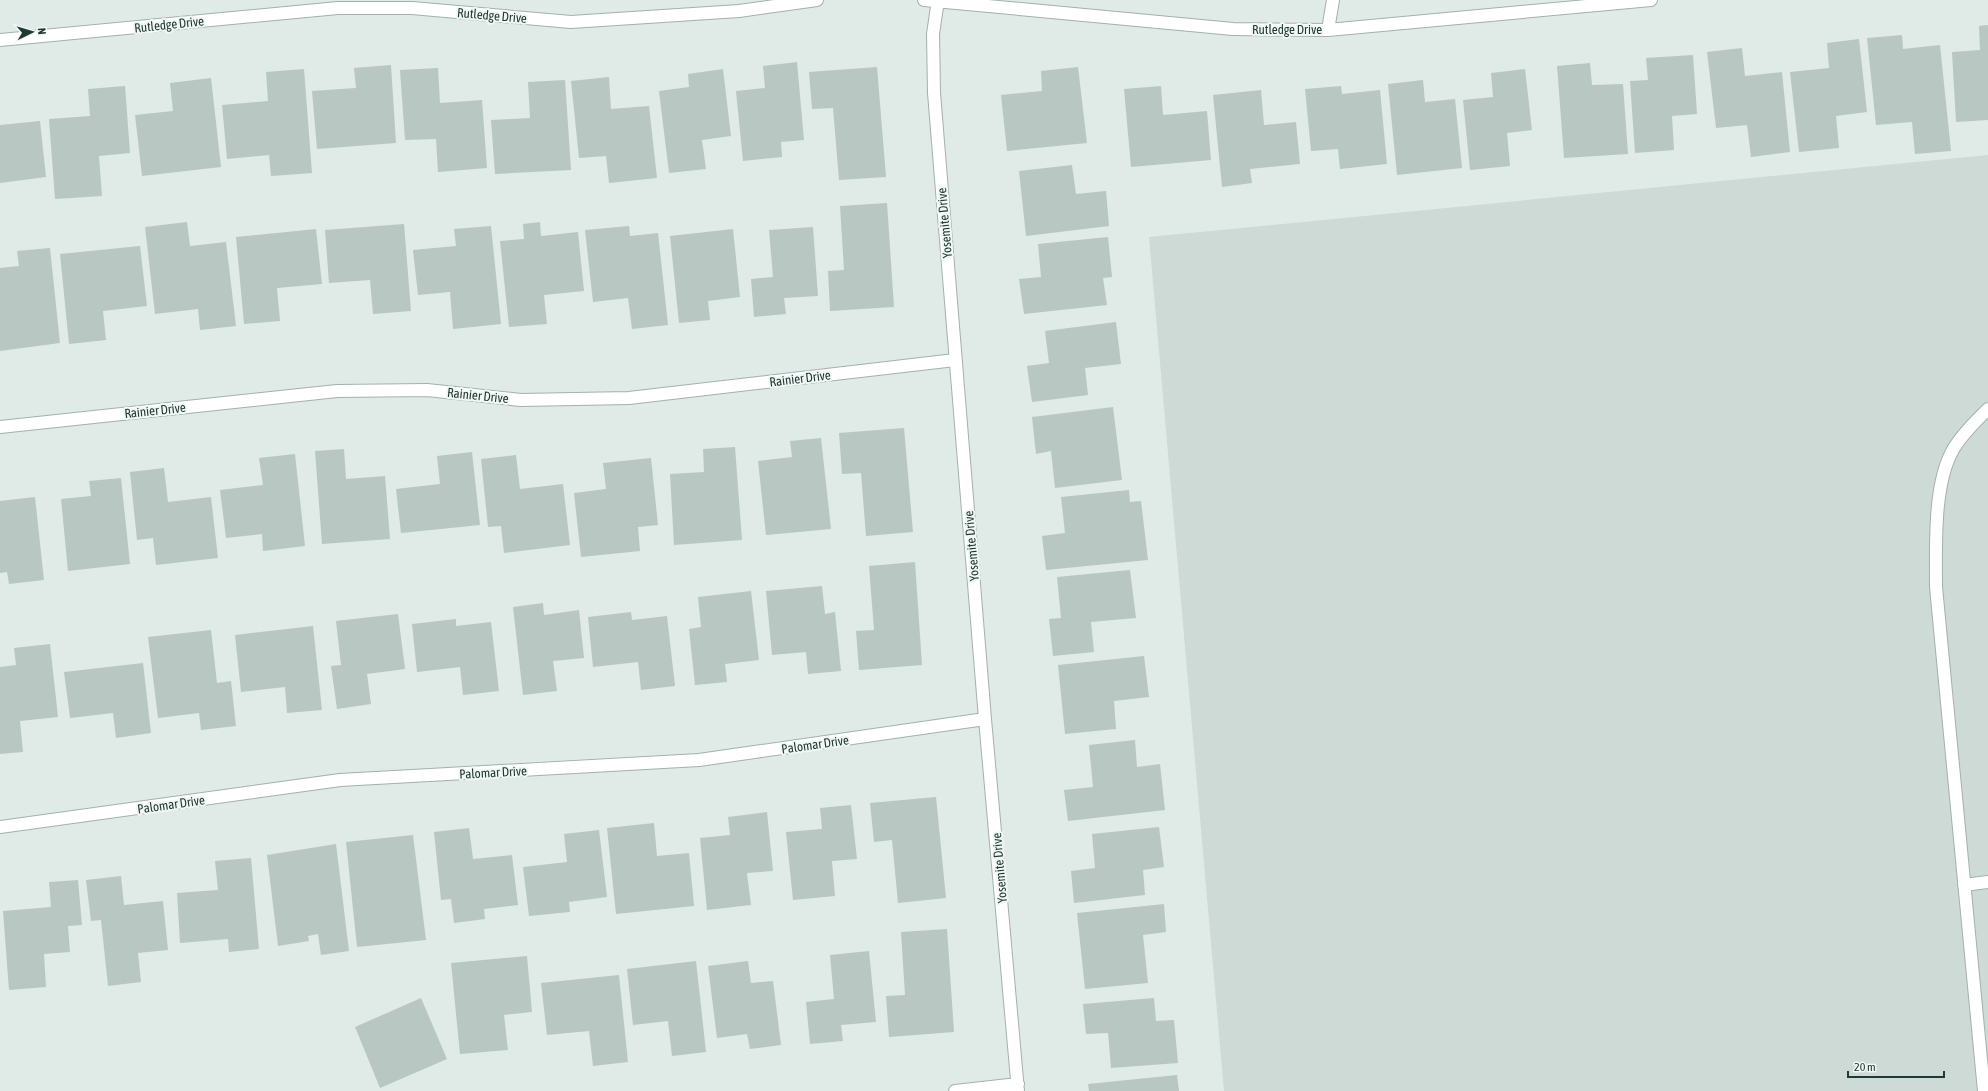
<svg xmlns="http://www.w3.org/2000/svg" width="1988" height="1091" viewBox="0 0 1988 1091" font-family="'Asap Condensed',sans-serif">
	<rect width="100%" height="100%" fill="#e0eae6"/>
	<path fill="#cedad5" d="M 1988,155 L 1988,1091 L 1224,1091 L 1149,237 Z"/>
	<path fill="#b8c7c2" d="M 1988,25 L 1988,120 L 1956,122 L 1952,52 L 1980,50 L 1979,26 Z
		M 1902,35 L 1903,49 L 1940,45 L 1951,151 L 1915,154 L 1912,122 L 1876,125 L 1867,38 Z
		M 1859,39 L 1867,112 L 1836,116 L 1839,148 L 1799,152 L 1790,72 L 1829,68 L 1827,43 Z
		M 1742,48 L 1745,76 L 1782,72 L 1790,152 L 1751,157 L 1747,125 L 1716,128 L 1707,52 Z
		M 1693,55 L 1697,114 L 1672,116 L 1674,150 L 1635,153 L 1630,81 L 1648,80 L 1646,58 Z
		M 797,62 L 804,140 L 781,142 L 782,157 L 743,161 L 736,91 L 765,88 L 763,66 Z
		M 1590,63 L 1592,85 L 1623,84 L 1628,154 L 1564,158 L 1557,66 Z
		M 391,65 L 396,143 L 317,149 L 312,91 L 356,88 L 354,68 Z
		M 877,67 L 886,177 L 839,180 L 833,108 L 812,109 L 809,72 Z
		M 1078,67 L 1087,143 L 1007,151 L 1001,95 L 1042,91 L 1041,71 Z
		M 438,68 L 440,103 L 482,100 L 487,168 L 438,172 L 436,139 L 405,140 L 400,70 Z
		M 304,69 L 312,173 L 271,176 L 269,155 L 227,159 L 222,105 L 268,101 L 266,72 Z
		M 723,69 L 731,136 L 702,140 L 706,169 L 669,173 L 659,91 L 689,87 L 688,74 Z
		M 1525,69 L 1532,130 L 1507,133 L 1510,166 L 1470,170 L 1463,100 L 1493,97 L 1491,73 Z
		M 609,77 L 611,109 L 649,106 L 657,178 L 609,183 L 606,156 L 579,158 L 571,81 Z
		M 211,78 L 221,167 L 142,176 L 135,115 L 173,111 L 170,83 Z
		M 565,80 L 571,170 L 495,174 L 491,120 L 530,118 L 528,82 Z
		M 1423,80 L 1425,102 L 1455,99 L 1462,168 L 1397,175 L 1388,84 Z
		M 125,86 L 130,153 L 99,156 L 102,196 L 55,199 L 49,119 L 90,116 L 88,89 Z
		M 1161,86 L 1163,115 L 1207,111 L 1211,160 L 1131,167 L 1124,89 Z
		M 1341,86 L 1342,94 L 1380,90 L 1387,164 L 1340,169 L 1338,149 L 1311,151 L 1305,89 Z
		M 1261,90 L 1264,125 L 1296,122 L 1300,164 L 1250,169 L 1252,183 L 1222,187 L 1213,95 Z
		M 40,121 L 46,177 L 0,183 L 0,125 Z
		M 1072,165 L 1076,194 L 1106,191 L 1109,226 L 1026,236 L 1019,171 Z
		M 887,203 L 894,307 L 830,311 L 828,271 L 844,270 L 840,206 Z
		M 187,222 L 190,246 L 226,242 L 236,326 L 200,330 L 198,309 L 155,314 L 145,227 Z
		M 540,222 L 541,236 L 578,232 L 584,291 L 544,295 L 547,324 L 509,327 L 500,241 L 524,239 L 523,224 Z
		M 404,224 L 411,311 L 373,314 L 370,280 L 329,283 L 325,230 Z
		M 491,226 L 501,324 L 453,329 L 450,292 L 418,295 L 413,250 L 456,246 L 454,229 Z
		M 629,226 L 630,236 L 658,233 L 668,325 L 632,329 L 628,298 L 593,302 L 585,230 Z
		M 813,227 L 818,296 L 784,298 L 786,314 L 754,317 L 751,279 L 773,277 L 769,230 Z
		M 316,229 L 322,284 L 277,288 L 280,321 L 244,324 L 236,237 Z
		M 733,229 L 740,297 L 708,301 L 710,320 L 679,323 L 670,236 Z
		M 1108,237 L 1112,277 L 1103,278 L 1107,305 L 1024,314 L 1019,279 L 1041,277 L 1038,244 Z
		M 140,246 L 147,306 L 103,311 L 106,340 L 69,344 L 60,254 Z
		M 50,248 L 60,343 L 0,351 L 0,268 L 19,266 L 17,251 Z
		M 1116,322 L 1121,364 L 1085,368 L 1088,395 L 1032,402 L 1027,366 L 1049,363 L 1045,331 Z
		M 1113,407 L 1122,480 L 1055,488 L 1051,451 L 1036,454 L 1032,417 Z
		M 904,428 L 913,532 L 866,536 L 861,473 L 842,474 L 839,433 Z
		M 821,438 L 831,529 L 766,535 L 758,461 L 792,457 L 790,441 Z
		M 735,447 L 742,540 L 674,545 L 670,474 L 704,472 L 703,449 Z
		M 344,449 L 346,479 L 385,476 L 390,539 L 322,544 L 315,451 Z
		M 472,452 L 480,525 L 401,533 L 396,489 L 440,484 L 437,456 Z
		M 295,454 L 305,546 L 263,551 L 262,534 L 226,538 L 220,490 L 263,485 L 259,458 Z
		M 516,455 L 520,489 L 563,484 L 570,545 L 504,553 L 501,526 L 488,527 L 481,459 Z
		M 651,458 L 658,525 L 638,527 L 640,551 L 581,557 L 574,493 L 606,489 L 603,463 Z
		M 164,468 L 168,502 L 211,497 L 218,558 L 156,565 L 153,538 L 137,540 L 130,472 Z
		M 121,478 L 130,564 L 68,571 L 61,499 L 91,496 L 89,481 Z
		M 1129,490 L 1130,502 L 1141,501 L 1148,560 L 1046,570 L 1042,536 L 1065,533 L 1061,497 Z
		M 35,497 L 44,580 L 9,584 L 7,572 L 0,573 L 0,501 Z
		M 915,562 L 922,665 L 859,670 L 856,631 L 874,630 L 869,566 Z
		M 1130,570 L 1136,618 L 1091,622 L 1094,652 L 1053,656 L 1049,619 L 1061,618 L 1057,577 Z
		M 822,586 L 825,614 L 835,612 L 841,671 L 808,674 L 806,652 L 772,655 L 766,591 Z
		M 751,591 L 759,660 L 725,664 L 727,682 L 695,685 L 689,629 L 701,627 L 698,597 Z
		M 543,603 L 544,615 L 579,610 L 584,658 L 553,661 L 557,691 L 523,695 L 513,607 Z
		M 631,612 L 632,620 L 667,616 L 675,686 L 641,690 L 638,662 L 593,667 L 588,617 Z
		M 398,614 L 405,669 L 367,674 L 371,704 L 337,709 L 331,666 L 341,665 L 336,621 Z
		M 456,619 L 456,626 L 491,622 L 499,691 L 463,695 L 460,667 L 417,672 L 412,624 Z
		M 313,626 L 322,710 L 287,713 L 285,687 L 241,692 L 235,635 Z
		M 211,630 L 217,683 L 231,681 L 236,726 L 201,730 L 199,713 L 158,718 L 148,637 Z
		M 50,644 L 58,717 L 20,721 L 23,752 L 0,754 L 0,667 L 16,665 L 14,648 Z
		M 1144,656 L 1149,697 L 1114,701 L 1116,729 L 1065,734 L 1058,665 Z
		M 143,663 L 151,733 L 116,738 L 113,713 L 70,718 L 64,672 Z
		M 1135,740 L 1137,767 L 1160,764 L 1165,810 L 1068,821 L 1064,790 L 1093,787 L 1089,745 Z
		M 936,797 L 946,898 L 898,903 L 892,840 L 874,842 L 870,803 Z
		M 851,805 L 857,859 L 832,861 L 835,896 L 793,900 L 786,832 L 822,829 L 820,808 Z
		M 767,812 L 773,871 L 747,873 L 751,905 L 707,910 L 700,838 L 730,835 L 728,817 Z
		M 654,823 L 657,856 L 689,853 L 694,906 L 616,914 L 607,828 Z
		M 1159,827 L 1164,867 L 1143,870 L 1145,895 L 1074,903 L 1071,871 L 1095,868 L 1092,834 Z
		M 469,828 L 473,859 L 512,855 L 518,905 L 484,909 L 485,919 L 454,923 L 451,899 L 441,900 L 434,832 Z
		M 599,830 L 607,897 L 569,902 L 570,912 L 529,916 L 523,867 L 567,862 L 564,834 Z
		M 413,835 L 426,940 L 357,947 L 346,842 Z
		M 336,844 L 349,951 L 321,955 L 318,934 L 308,936 L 309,941 L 278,946 L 267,855 Z
		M 251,858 L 259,949 L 229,952 L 228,939 L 180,943 L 177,893 L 218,890 L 215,861 Z
		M 121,876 L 124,905 L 163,901 L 168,950 L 138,953 L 141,982 L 108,986 L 101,920 L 91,921 L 86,880 Z
		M 78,880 L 82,925 L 68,926 L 70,952 L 44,954 L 46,987 L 9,990 L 3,911 L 51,907 L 49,882 Z
		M 1164,904 L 1166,932 L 1143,935 L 1148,983 L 1085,989 L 1077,913 Z
		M 947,929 L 954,1032 L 889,1037 L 886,996 L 905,995 L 901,932 Z
		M 869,951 L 876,1022 L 841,1025 L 843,1041 L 810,1044 L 806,1002 L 834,999 L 830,955 Z
		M 527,956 L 532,1012 L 504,1015 L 508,1050 L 460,1054 L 451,963 Z
		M 696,961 L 706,1052 L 672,1056 L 668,1021 L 633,1025 L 627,969 Z
		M 748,961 L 751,983 L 773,981 L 781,1045 L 750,1049 L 747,1034 L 717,1038 L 708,966 Z
		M 619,975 L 628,1062 L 593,1066 L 589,1031 L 547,1035 L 541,983 Z
		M 421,998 L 447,1059 L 380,1088 L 355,1027 Z
		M 1154,998 L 1156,1021 L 1174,1020 L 1178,1063 L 1111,1068 L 1108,1033 L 1086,1034 L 1083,1004 Z
		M 1177,1075 L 1179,1091 L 1089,1091 L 1088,1084 Z"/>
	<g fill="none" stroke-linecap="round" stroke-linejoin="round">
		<g stroke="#a3b1ad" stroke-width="14">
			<path id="minor" d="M 924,0 L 1233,29 L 1328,30 L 1651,0
				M 938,0 L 933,34 L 934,93 L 985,719 L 1018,1091
				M 1328,30 L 1333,0
				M 0,40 L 338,8 L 412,8 L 571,22 L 739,11 L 817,0
				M 0,427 L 337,391 L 427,390 L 521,400 L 629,398 L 955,360
				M 0,827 L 340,780 L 699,760 L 985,719
				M 1964,885 L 1988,882
				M 955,1091 L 1018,1084
				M 1984,1091 L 1936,587 C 1936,547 1933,482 1954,448 C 1963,433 1976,421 1988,409"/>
		</g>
		<use href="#minor" stroke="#fff" stroke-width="12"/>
	</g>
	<g text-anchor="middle" stroke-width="4" stroke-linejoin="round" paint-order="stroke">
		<g font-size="13" fill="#213934" stroke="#f0f7f4">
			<text transform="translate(492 15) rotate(5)" y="5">Rutledge Drive</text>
			<text transform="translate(169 24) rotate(-6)" y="5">Rutledge Drive</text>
			<text x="1287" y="34">Rutledge Drive</text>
			<text transform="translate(944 223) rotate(-95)" y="5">Yosemite Drive</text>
			<text transform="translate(800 378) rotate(-7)" y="5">Rainier Drive</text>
			<text transform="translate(478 395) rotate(6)" y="5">Rainier Drive</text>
			<text transform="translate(155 410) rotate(-6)" y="5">Rainier Drive</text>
			<text transform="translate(971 546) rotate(-95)" y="5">Yosemite Drive</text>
			<text transform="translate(815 744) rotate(-8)" y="5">Palomar Drive</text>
			<text transform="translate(493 772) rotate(-3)" y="5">Palomar Drive</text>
			<text transform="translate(171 804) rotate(-8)" y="5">Palomar Drive</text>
			<text transform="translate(999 868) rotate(-95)" y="5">Yosemite Drive</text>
		</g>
	</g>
	<g transform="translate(32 32) rotate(85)" stroke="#f0f7f4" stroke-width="3" paint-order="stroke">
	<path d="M0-3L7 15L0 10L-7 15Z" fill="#213934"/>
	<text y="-6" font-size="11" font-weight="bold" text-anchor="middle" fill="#213934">N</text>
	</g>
	<path d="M1848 1071v6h96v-6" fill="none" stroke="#213934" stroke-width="2"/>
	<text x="1854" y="1071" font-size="12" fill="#213934" stroke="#f0f7f4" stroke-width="3" paint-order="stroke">20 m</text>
</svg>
